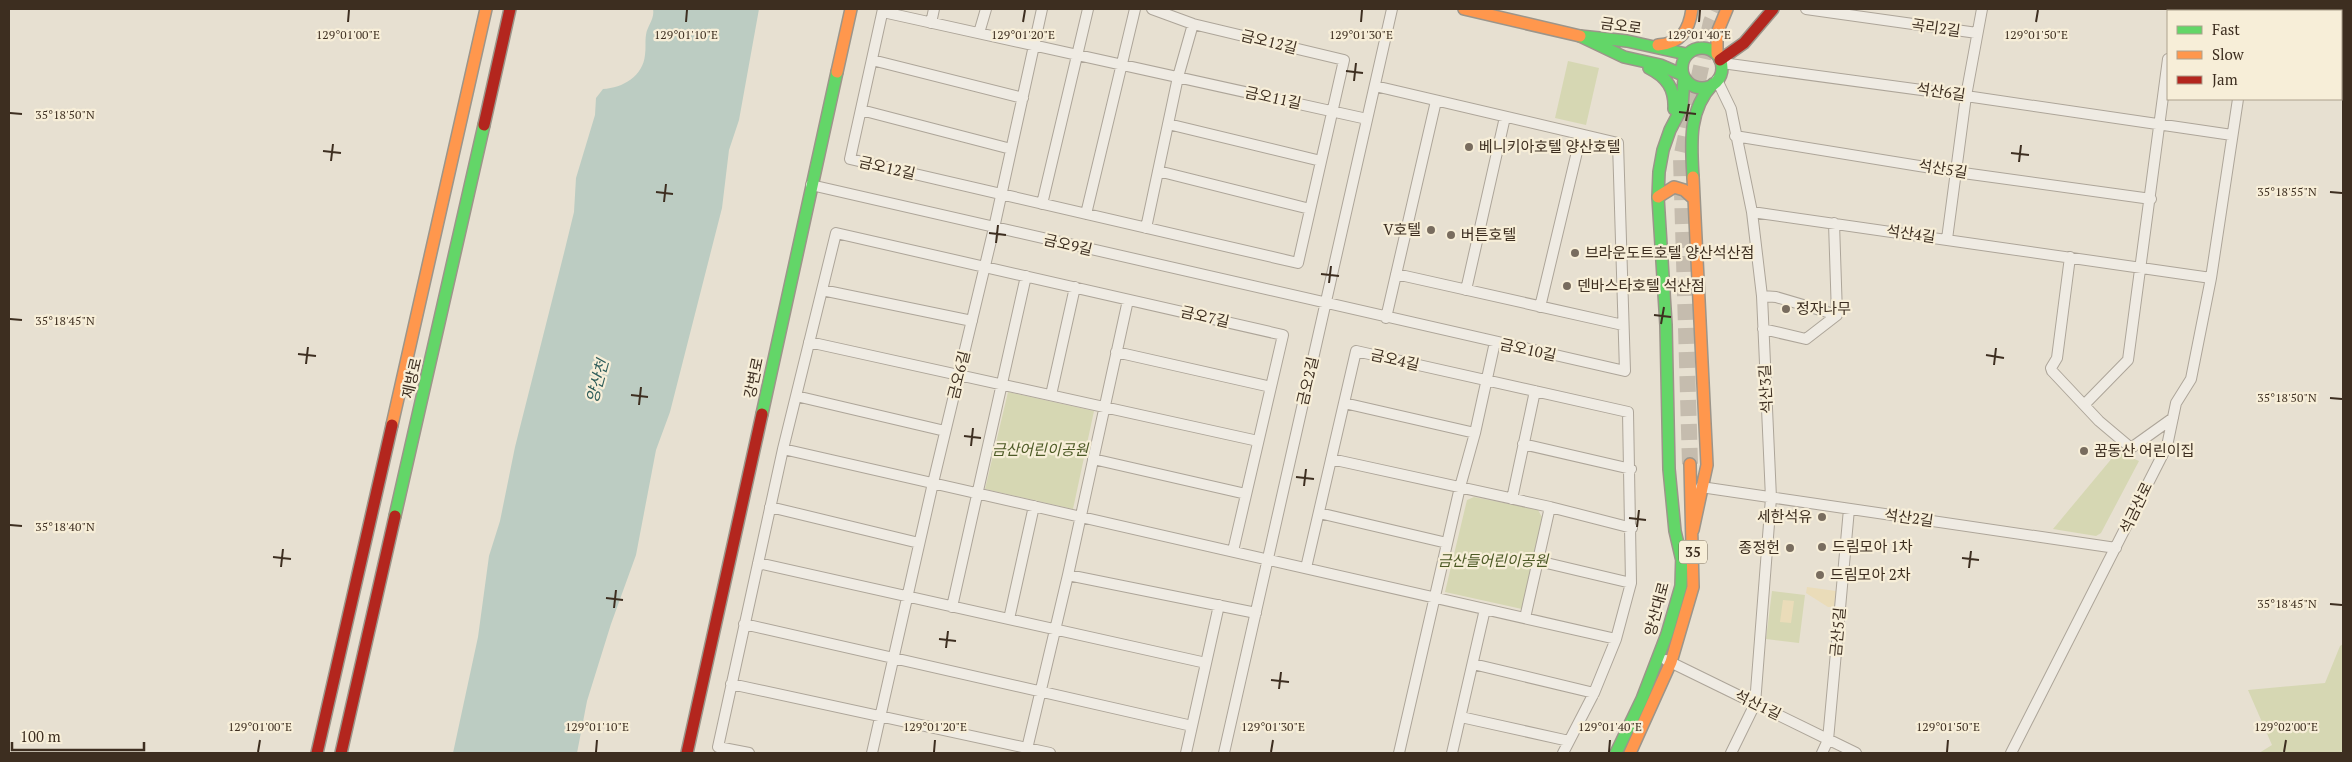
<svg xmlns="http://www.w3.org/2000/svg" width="2352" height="762" viewBox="0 0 2352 762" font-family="'PT Serif','Noto Sans KR',serif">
	<rect width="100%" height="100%" fill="#e7e0d1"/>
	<path fill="#d6d7b3" d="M 2337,9 L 2343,9 L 2343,69 L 2341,67 L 2341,11 L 2335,11 Z
		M 1568,61 L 1599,68 L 1586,125 L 1555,118 Z
		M 1008,392 L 1094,411 L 1073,509 L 985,489 Z
		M 2123,445 L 2130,450 L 2130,457 L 2139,461 L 2101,533 L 2096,536 L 2053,529 Z
		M 1474,497 L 1538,510 L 1542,517 L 1522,609 L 1445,592 L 1467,500 Z
		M 1772,591 L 1805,595 L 1799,643 L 1766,639 Z
		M 2343,644 L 2343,753 L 2259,753 L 2272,745 L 2248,690 L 2325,683 L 2340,646 Z"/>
	<path fill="#eadcb9" d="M 1807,587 L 1836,591 L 1834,607 L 1828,607 L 1806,593 Z
		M 1783,600 L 1794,601 L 1791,623 L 1780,622 Z"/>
	<path fill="#bcccc2" d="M 653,9 L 759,9 L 739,120 L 729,150 L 722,208 L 670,412 L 656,450 L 636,555 L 611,624 L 587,701 L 577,753 L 453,753 L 478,637 L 489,556 L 500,521 L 515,447 L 564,253 L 574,212 L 576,178 L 595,115 L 596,98 L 603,89 C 623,88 643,76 645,55 C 646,48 645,41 646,35 C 647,26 655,19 653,9 Z"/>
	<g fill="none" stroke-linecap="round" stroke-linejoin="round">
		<path stroke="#c5bcae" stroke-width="16" stroke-dasharray="16 8" stroke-linecap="butt" d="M 1690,464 L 1681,158 L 1711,22 L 1717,9"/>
		<g stroke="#ada599" stroke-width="12">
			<path id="street" d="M 883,9 L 850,159 L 1298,263 L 1344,60 L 1193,24 L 1152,9
				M 1806,9 L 1977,33
				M 2174,11 L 2174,9
				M 2252,11 L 2252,9
				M 883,12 L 1367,119
				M 931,23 L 934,9
				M 979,33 L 986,9
				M 872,60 L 1023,98
				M 1722,63 L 1966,96 L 2232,135
				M 1717,80 L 1731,109 L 1752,212 L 1762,296 L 1771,498 L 1755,704 L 1731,753
				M 861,110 L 1011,149
				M 1168,124 L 1321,161
				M 1735,136 L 1956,172 L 2151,199
				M 1158,171 L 1310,209
				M 811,185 L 1625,371 L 1618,143 L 1375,86
				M 1042,204 L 1088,9
				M 1752,212 L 2211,278
				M 1086,214 L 1135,9
				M 1834,223 L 1837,315
				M 1146,228 L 1178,77 L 1193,24
				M 1947,239 L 1966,96 L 1982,9
				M 2070,257 L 2057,358 L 2051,368 L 2052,371 L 2099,421 L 2131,448 L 2173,418
				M 1396,274 L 1623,325
				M 822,290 L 972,321
				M 1466,290 L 1505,117
				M 1762,296 L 1776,297 L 1837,315
				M 1540,307 L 1581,135
				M 1386,318 L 1436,101
				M 1763,329 L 1806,339 L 1837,315
				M 809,342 L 1258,441
				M 1116,352 L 1271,387
				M 1051,395 L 1075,287
				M 796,396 L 945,431
				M 1344,403 L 1475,433
				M 2085,404 L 2128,360 L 2168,59
				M 1523,444 L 1631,469
				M 783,449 L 1616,639
				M 1093,459 L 1246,494
				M 1331,459 L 1550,507 L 1632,528
				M 1701,487 L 2116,548
				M 1512,499 L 1535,391
				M 770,507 L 919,543
				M 1319,513 L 1447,543
				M 1538,561 L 1631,583
				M 758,563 L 1206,663
				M 1306,568 L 1356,351 L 1628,412 L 1631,583 L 1616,639 L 1594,693 L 1563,753
				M 1068,575 L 1256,613
				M 952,607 L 1026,276
				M 1525,618 L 1550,507
				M 1009,619 L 1034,506
				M 744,624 L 1192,726
				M 1666,660 L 1856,753
				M 1473,664 L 1594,693
				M 731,684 L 1050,753
				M 1461,717 L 1569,741
				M 749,753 L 718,747 L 783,449 L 836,233 L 1283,335 L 1233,551
				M 872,753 L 933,483 L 994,228 L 1042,9
				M 1026,753 L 1068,575 L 1128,300
				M 1186,753 L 1219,605
				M 1224,753 L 1392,9
				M 1399,753 L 1460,487 L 1475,433 L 1495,342
				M 1452,753 L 1485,609
				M 1822,753 L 1828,740 L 1849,509
				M 2011,753 L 2167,446 L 2176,403 L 2191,379 L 2211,278 L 2238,99"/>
		</g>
		<g stroke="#9c958a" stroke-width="14">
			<path id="fast" d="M1682 68a20 20 0 1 1 40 0a20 20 0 1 1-40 0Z
				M 1649,68 C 1667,77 1675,89 1674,109
				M 1683,75 L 1660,65 L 1624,57 L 1580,36 L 1627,41 L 1686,54
				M 1693,177 C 1691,144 1688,110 1713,84
				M 762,414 L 837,72
				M 395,516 L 484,125
				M 1682,561 L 1675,531 L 1669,469 L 1666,325 L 1658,197 L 1659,172 L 1663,150 L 1670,130 L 1682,107 L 1684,78
				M 1616,753 L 1642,699 L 1667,634 L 1681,586 L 1682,551"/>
		</g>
		<g stroke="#9c958a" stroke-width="14">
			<path id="slow" d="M 1464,9 L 1580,36
				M 1658,45 C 1681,43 1689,31 1692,9
				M 1717,54 L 1717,33 L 1727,9
				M 837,72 L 851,9
				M 1693,177 L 1707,465 L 1693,530
				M 1658,197 L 1674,187 L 1684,190 L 1694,199
				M 392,425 L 486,9
				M 1630,753 L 1671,662 L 1693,587 L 1690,464"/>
		</g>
		<g stroke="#9c958a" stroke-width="14">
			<path id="jam" d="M 1720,60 L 1744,43 L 1773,9
				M 484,125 L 510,9
				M 317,753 L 392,425
				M 341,753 L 395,516
				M 687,753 L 762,414"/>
		</g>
		<use href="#street" stroke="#efebe3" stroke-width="10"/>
		<use href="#fast" stroke="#63d668" stroke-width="11"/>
		<use href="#slow" stroke="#ff974d" stroke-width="11"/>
		<use href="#jam" stroke="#b3261e" stroke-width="11"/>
	</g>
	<path fill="none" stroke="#3d2e20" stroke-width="2" d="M 348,22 L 349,10M 686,22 L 687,10M 1023,22 L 1025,10M 1361,22 L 1362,10M 1699,22 L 1700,10M 2036,22 L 2038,10M 1346,71 L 1363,73M 1354,81 L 1356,63M 1679,112 L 1696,114M 10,113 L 22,114M 1686,121 L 1689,104M 323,151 L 341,153M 2011,153 L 2029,155M 331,161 L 333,144M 2019,162 L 2021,145M 656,192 L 673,194M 2330,192 L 2342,193M 664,202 L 666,184M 989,233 L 1006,235M 996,243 L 998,225M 1321,274 L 1339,276M 1329,283 L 1331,266M 1654,315 L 1671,317M 10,319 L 22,320M 1661,324 L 1664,307M 298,354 L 316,356M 1986,355 L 2004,358M 306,364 L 308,347M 1994,365 L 1996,348M 631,395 L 648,397M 2330,398 L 2342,399M 639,405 L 641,387M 964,436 L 981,438M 971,446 L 973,428M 1296,477 L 1314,479M 1304,486 L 1306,469M 1629,518 L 1646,520M 10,525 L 22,526M 1637,527 L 1639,510M 273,557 L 291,559M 1962,558 L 1979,560M 281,567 L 283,549M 1969,568 L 1971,551M 606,598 L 623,600M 2330,604 L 2342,605M 614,608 L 616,590M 939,639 L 956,641M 946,648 L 948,631M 1271,680 L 1289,682M 1279,689 L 1281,672M 258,752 L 260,740M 596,752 L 597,740M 934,752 L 935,740M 1271,752 L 1273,740M 1609,752 L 1610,740M 1947,752 L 1948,740M 2284,752 L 2286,740"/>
	<g fill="#786c5e" stroke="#f7eed8" stroke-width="2">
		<circle cx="1469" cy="147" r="5"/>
		<circle cx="1431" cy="230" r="5"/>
		<circle cx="1451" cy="235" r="5"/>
		<circle cx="1575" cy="253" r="5"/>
		<circle cx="1567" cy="286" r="5"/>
		<circle cx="1786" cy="309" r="5"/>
		<circle cx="2084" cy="451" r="5"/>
		<circle cx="1822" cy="517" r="5"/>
		<circle cx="1822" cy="547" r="5"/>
		<circle cx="1790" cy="548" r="5"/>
		<circle cx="1820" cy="575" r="5"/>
	</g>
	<g text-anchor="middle" stroke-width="4.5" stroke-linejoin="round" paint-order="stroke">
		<rect fill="#f7eed8" stroke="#756857" stroke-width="1" x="1679" y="540.5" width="28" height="23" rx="4"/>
		<g font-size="14" font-weight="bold" fill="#3d2e20">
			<text x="1693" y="557">35</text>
		</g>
		<g font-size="15" fill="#3d2e20" stroke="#f7eed8">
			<text transform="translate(1621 26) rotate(8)" y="5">금오로</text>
			<text transform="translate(1936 28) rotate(8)" y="5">곡리2길</text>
			<text transform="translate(1269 42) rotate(14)" y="5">금오12길</text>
			<text transform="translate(1941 92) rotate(8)" y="5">석산6길</text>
			<text transform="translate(1273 98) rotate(12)" y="5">금오11길</text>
			<text transform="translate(887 168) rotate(13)" y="5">금오12길</text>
			<text transform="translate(1943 169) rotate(9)" y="5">석산5길</text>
			<text transform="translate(1911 234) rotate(8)" y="5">석산4길</text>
			<text transform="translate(1068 245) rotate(13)" y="5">금오9길</text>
			<text transform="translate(1205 317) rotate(13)" y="5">금오7길</text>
			<text transform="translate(1528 350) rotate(12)" y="5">금오10길</text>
			<text transform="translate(1395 360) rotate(13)" y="5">금오4길</text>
			<text transform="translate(959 375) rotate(-76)" y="5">금오6길</text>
			<text transform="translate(412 378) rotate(-77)" y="5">제방로</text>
			<text transform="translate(754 378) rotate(-78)" y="5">강변로</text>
			<text transform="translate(1308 381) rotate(-77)" y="5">금오2길</text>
			<text transform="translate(1766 389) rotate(-93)" y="5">석산3길</text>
			<text transform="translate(2136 508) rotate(-64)" y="5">석금산로</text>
			<text transform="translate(1909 518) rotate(8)" y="5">석산2길</text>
			<text transform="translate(1657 609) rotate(-75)" y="5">양산대로</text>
			<text transform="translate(1838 632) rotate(-85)" y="5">금산5길</text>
			<text transform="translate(1758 705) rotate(26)" y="5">석산1길</text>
		</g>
		<g font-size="15" fill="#3d2e20" stroke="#f7eed8" text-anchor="start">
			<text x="1479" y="152">베니키아호텔 양산호텔</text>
			<text x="1421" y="235" text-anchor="end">V호텔</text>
			<text x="1461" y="240">버튼호텔</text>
			<text x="1585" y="258">브라운도트호텔 양산석산점</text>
			<text x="1577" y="291">덴바스타호텔 석산점</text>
			<text x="1796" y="314">정자나무</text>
			<text x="2094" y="456">꿈동산 어린이집</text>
			<text x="1812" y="522" text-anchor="end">세한석유</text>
			<text x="1832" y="552">드림모아 1차</text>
			<text x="1780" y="553" text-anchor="end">종정헌</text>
			<text x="1830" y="580">드림모아 2차</text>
		</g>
		<g font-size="15" font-style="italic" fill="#4d5a26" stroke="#f7eed8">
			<text x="1040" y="455">금산어린이공원</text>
			<text x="1493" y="566">금산들어린이공원</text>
		</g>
		<g font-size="16" font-style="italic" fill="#2f5d5a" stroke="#f7eed8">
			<text transform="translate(597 381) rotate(-75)" y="6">양산천</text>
		</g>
	</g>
	<g font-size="12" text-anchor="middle" fill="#3d2e20" stroke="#f7eed8" stroke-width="4.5" stroke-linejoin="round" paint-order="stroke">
		<text x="348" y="39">129°01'00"E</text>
		<text x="686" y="39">129°01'10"E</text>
		<text x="1023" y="39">129°01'20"E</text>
		<text x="1361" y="39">129°01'30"E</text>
		<text x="1699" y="39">129°01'40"E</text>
		<text x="2036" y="39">129°01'50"E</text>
		<text x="65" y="119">35°18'50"N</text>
		<text x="2287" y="196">35°18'55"N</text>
		<text x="65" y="325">35°18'45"N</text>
		<text x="2287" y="402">35°18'50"N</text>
		<text x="65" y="531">35°18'40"N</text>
		<text x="2287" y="608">35°18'45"N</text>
		<text x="260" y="731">129°01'00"E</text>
		<text x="597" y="731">129°01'10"E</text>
		<text x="935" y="731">129°01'20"E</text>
		<text x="1273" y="731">129°01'30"E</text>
		<text x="1610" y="731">129°01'40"E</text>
		<text x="1948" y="731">129°01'50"E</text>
		<text x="2286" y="731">129°02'00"E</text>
	</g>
	<rect width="2352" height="762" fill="none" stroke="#3d2e20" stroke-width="20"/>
	<rect x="2167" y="10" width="175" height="90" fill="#f7eed8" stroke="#ada18e"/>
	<rect x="2177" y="26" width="25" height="8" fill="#63d668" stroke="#ada18e"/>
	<text x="2212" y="35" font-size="15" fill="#3d2e20">Fast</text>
	<rect x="2177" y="51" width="25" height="8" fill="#ff974d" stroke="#ada18e"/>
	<text x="2212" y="60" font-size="15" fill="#3d2e20">Slow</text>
	<rect x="2177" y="76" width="25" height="8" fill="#b3261e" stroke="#ada18e"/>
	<text x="2212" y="85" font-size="15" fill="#3d2e20">Jam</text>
	<path d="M12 742v8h132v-8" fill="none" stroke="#3d2e20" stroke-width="2.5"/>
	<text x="20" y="742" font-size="15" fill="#3d2e20" stroke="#f7eed8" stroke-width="4" paint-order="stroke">100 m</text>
</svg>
